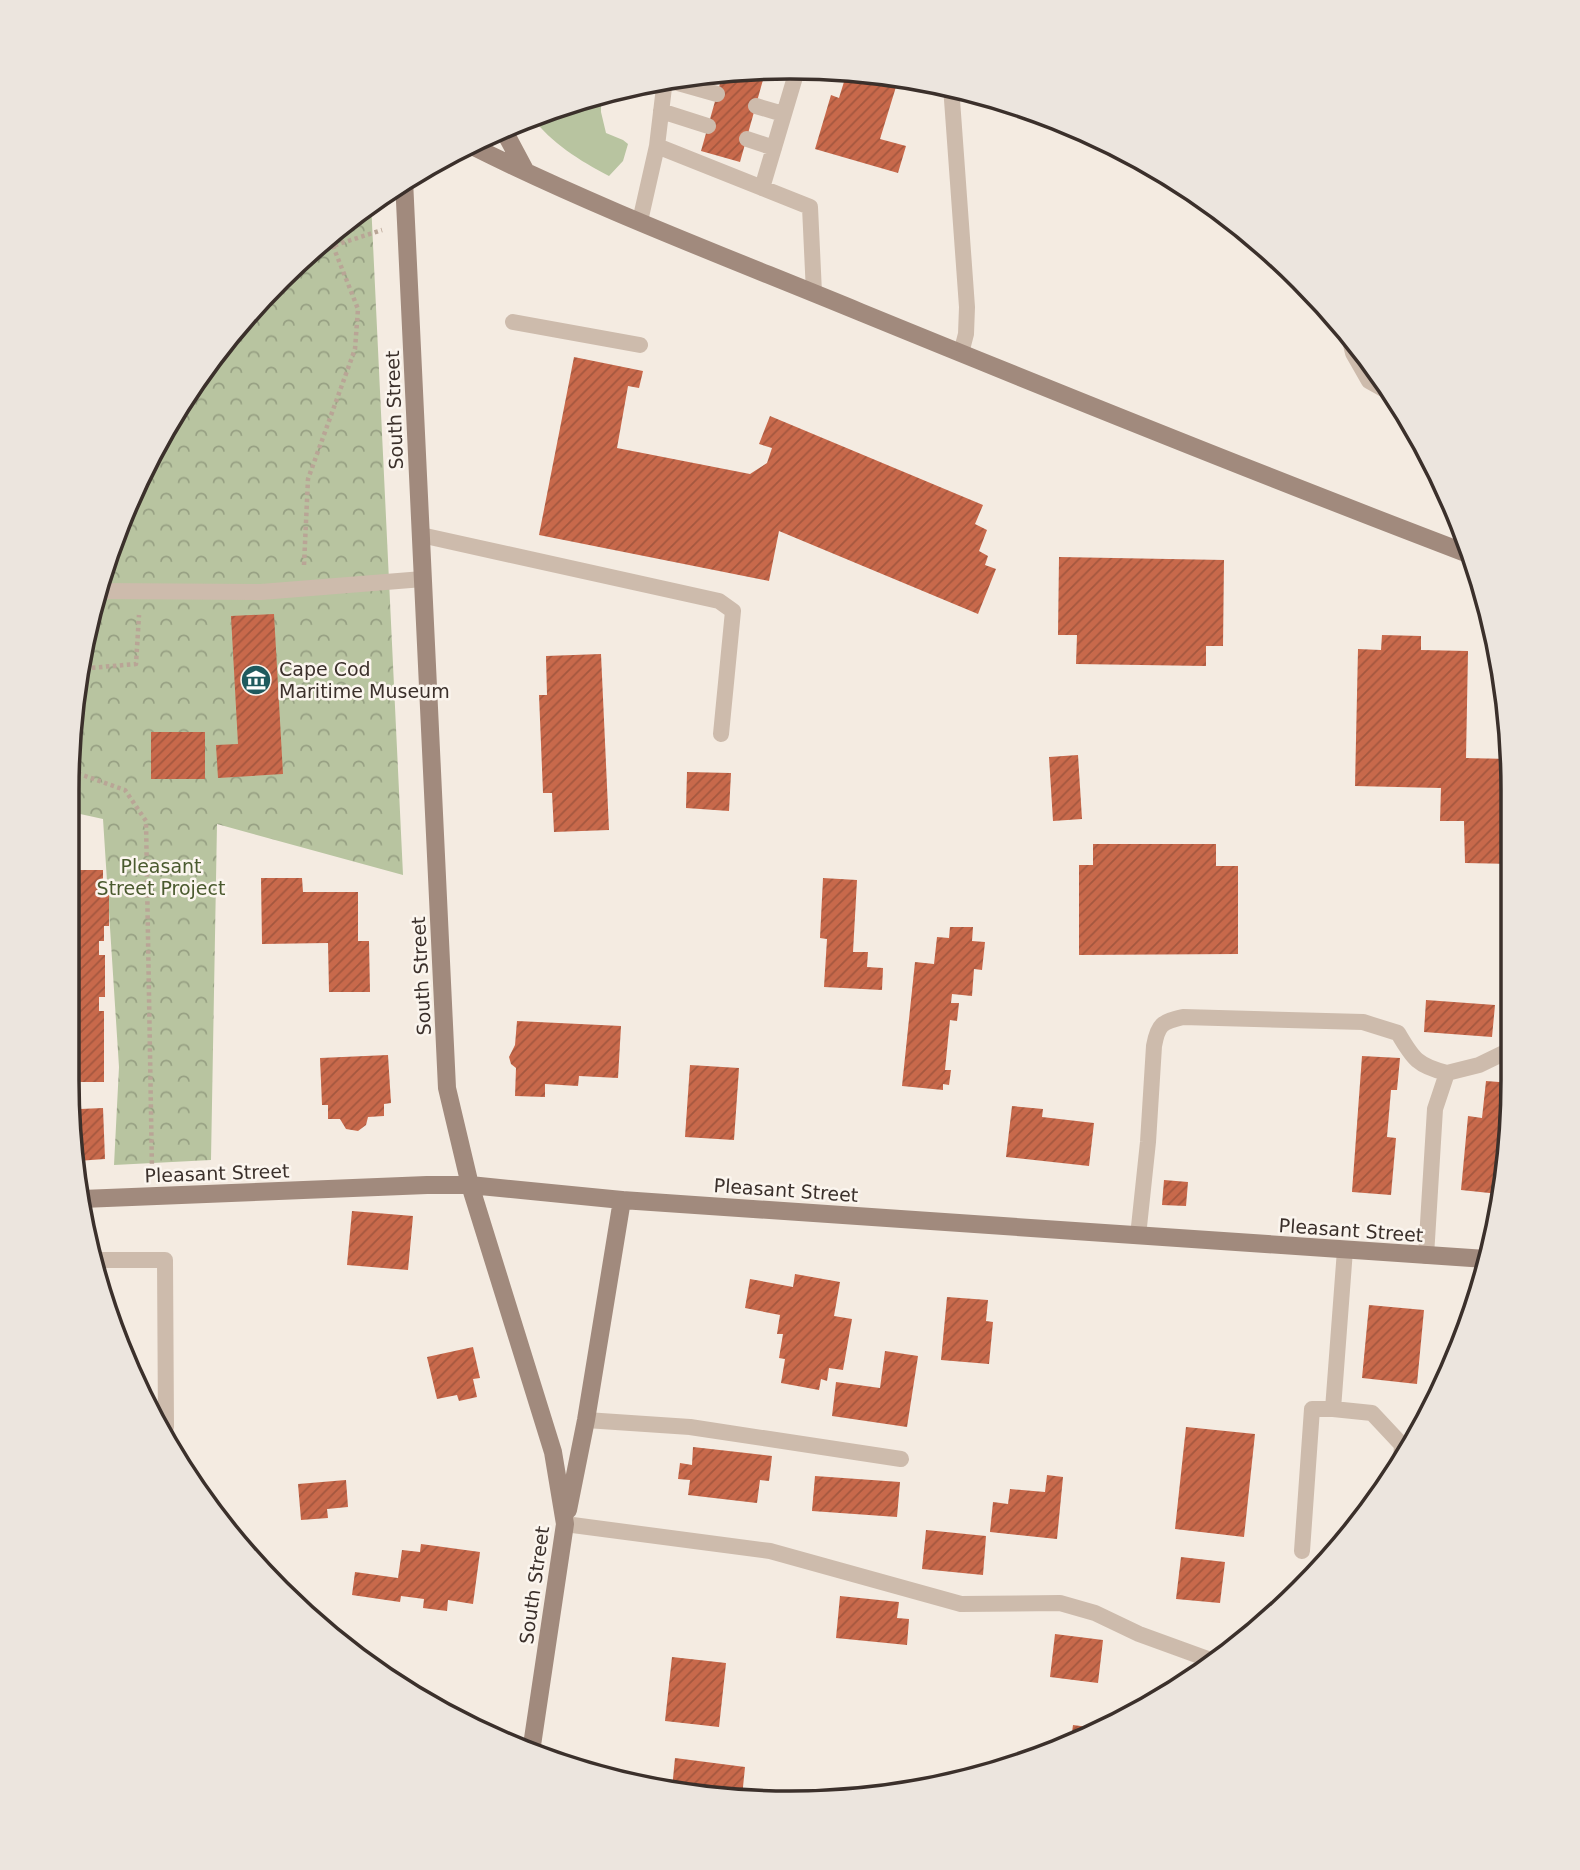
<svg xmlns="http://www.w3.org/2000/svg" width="1580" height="1870" viewBox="0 0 1580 1870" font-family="'DejaVu Sans',sans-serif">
	<defs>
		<pattern id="park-crowns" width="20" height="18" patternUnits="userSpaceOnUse" patternTransform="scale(1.75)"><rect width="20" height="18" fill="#b8c4a0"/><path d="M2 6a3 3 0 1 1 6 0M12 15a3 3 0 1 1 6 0" fill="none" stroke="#97a083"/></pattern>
		<pattern id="building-hatch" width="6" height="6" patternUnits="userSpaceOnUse" patternTransform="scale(1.75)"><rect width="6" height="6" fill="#c8694b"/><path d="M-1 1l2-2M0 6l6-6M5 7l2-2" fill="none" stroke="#a4573f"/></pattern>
	</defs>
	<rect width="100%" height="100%" fill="#f4ebe1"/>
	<path fill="url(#park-crowns)" d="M 371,202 L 403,875 L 217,824 L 211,1160 L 114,1165 L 119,1067 L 103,819 L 71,812 L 73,696 L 91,602 L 141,470 L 216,350 L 279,278 Z"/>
	<path fill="#b8c4a0" d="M 601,95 L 601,112 L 606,133 L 623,140 L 628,144 L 623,161 L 609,176 C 579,160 552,144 531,116 Z"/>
	<path fill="url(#building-hatch)" d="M 766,69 L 740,162 L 701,151 L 723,73 Z
		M 847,72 L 899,77 L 880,139 L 906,146 L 898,173 L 815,149 L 831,95 L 839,98 Z
		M 574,357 L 643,371 L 639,388 L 628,386 L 617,448 L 750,474 L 767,463 L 772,448 L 759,444 L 770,416 L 983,505 L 975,524 L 987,530 L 979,551 L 988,556 L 985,565 L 996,569 L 978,614 L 779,531 L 769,581 L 539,535 Z
		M 1059,557 L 1224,560 L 1223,646 L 1206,646 L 1206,666 L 1076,664 L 1077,635 L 1058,635 Z
		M 274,614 L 283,774 L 218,778 L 216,745 L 238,744 L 231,616 Z
		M 1382,635 L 1421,636 L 1421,650 L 1468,651 L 1466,758 L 1510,759 L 1513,790 L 1513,864 L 1465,863 L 1464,821 L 1440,821 L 1441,788 L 1355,786 L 1358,649 L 1381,650 Z
		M 601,654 L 609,830 L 554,832 L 552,793 L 543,793 L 539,695 L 547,695 L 546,656 Z
		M 151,732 L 205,732 L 205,779 L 151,779 Z
		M 1078,755 L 1082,819 L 1053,821 L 1049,757 Z
		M 687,772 L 731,773 L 729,811 L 686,808 Z
		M 1093,844 L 1216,844 L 1216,866 L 1238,866 L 1238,954 L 1079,955 L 1079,865 L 1093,865 Z
		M 70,870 L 103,870 L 103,882 L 109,882 L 109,926 L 104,926 L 104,941 L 99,941 L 99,955 L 105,955 L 105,997 L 99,997 L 99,1011 L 104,1011 L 104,1082 L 67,1082 Z
		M 261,878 L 302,878 L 303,892 L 358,892 L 358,941 L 369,941 L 370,992 L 329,992 L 328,943 L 262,944 Z
		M 823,878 L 857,880 L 853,952 L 868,952 L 867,967 L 883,968 L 882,990 L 824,987 L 827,939 L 820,938 Z
		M 950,927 L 973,927 L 972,941 L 985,942 L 982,970 L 974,969 L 972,996 L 952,994 L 951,1003 L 959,1003 L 957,1021 L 950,1020 L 945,1070 L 951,1070 L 949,1085 L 943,1084 L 943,1090 L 902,1086 L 915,962 L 934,964 L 937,937 L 949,938 Z
		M 1426,1000 L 1495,1005 L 1492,1037 L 1424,1032 Z
		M 517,1021 L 621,1026 L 618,1078 L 579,1076 L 578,1086 L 545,1084 L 545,1097 L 515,1096 L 516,1068 L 511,1064 L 509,1057 L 515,1045 Z
		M 388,1055 L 391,1103 L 384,1104 L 384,1116 L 368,1117 L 366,1125 L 358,1131 L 346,1129 L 340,1119 L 328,1119 L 328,1105 L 322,1105 L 320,1058 Z
		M 1362,1056 L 1400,1058 L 1397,1090 L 1391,1090 L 1387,1137 L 1396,1138 L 1391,1195 L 1352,1192 Z
		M 690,1065 L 739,1068 L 734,1140 L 685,1137 Z
		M 1486,1081 L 1512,1083 L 1512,1128 L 1499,1194 L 1461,1190 L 1468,1116 L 1482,1118 Z
		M 69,1098 L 80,1098 L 80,1109 L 103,1108 L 105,1159 L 77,1161 Z
		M 1012,1106 L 1043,1109 L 1042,1117 L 1094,1123 L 1089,1166 L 1006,1157 Z
		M 1164,1180 L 1188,1182 L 1186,1206 L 1162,1205 Z
		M 352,1211 L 413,1216 L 408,1270 L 347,1265 Z
		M 795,1274 L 840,1282 L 834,1316 L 852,1319 L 843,1370 L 829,1368 L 827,1381 L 821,1379 L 819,1390 L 781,1383 L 785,1359 L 779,1358 L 783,1334 L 777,1334 L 780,1315 L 745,1308 L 750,1279 L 793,1287 Z
		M 947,1297 L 988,1300 L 986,1321 L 993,1322 L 989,1364 L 941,1360 Z
		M 1369,1305 L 1424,1310 L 1417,1384 L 1362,1378 Z
		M 473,1347 L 480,1378 L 473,1379 L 477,1397 L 459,1401 L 457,1395 L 437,1399 L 427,1357 Z
		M 885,1351 L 918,1356 L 907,1427 L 832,1416 L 836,1382 L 880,1388 Z
		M 1186,1427 L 1255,1434 L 1244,1537 L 1175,1529 Z
		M 693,1447 L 772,1456 L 769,1481 L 760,1480 L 757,1503 L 688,1495 L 690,1480 L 678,1479 L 680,1463 L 692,1465 Z
		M 1047,1475 L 1063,1477 L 1057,1539 L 990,1532 L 993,1502 L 1008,1504 L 1010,1489 L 1045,1492 Z
		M 815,1476 L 900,1482 L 897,1517 L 812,1511 Z
		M 346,1480 L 348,1507 L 327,1509 L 328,1518 L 301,1520 L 298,1484 Z
		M 926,1530 L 986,1536 L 983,1575 L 922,1569 Z
		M 421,1544 L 480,1552 L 473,1604 L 448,1600 L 447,1611 L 423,1608 L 424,1599 L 401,1596 L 400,1602 L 352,1595 L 355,1572 L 398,1578 L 402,1550 L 420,1552 Z
		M 1181,1557 L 1225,1562 L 1220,1603 L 1176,1599 Z
		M 840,1596 L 899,1602 L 897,1618 L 909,1619 L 907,1645 L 836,1638 Z
		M 1055,1634 L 1103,1640 L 1098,1683 L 1050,1677 Z
		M 672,1657 L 726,1663 L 719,1727 L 665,1721 Z
		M 1073,1725 L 1103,1729 L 1070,1747 Z
		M 675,1758 L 745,1767 L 742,1797 L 672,1789 Z"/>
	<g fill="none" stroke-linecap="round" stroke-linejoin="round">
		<path stroke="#b9a596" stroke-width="4.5" stroke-dasharray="3.5 3.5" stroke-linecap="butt" d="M 308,254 L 382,230
			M 304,565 L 308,479 L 355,349 L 358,309 L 333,246
			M 78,669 L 136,664 L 139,615
			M 71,771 L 125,790 L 146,821 L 152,1170"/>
		<path stroke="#cdbbac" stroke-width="16" d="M 776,68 L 796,74
			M 664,79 L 717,94
			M 665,79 L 657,146 L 810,207 L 814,293
			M 951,86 L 967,307 L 966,334 L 961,353
			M 756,106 L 783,114
			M 661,111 L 708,126
			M 747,139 L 774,148
			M 762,188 L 798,67
			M 640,221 L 657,146
			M 513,322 L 640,345
			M 1349,336 L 1353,353 L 1369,381 L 1396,396
			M 421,535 L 719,601 L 733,611 L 721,734
			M 96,591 L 261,592 L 423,579
			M 1138,1236 L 1148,1142 L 1154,1046 C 1158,1024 1162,1022 1183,1017 L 1363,1022 L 1398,1033 C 1413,1059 1418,1066 1447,1073
			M 1345,1250 L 1333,1409 L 1372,1413 L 1402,1445 L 1401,1462
			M 1426,1256 L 1435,1109 L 1447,1073 L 1479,1065 L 1512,1049
			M 90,1260 L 165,1260 L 166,1427 L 159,1426
			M 586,1420 L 690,1427 L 901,1459
			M 565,1524 L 770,1551 L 961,1604 L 1060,1603 L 1095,1613 L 1139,1634 L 1216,1662
			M 1302,1551 L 1312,1409 L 1333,1409"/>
		<path stroke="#a18a7d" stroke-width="18" d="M 502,127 L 526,172
			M 470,145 C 596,208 729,258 860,312 C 1063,395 1266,477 1471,555
			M 404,180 L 447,1088 L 470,1185 L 553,1452 L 565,1524 L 531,1752
			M 82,1199 L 427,1185 L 470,1185 L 622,1200 L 1486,1259
			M 568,1510 L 586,1420 L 622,1200"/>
	</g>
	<defs>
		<g id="museum-disc" transform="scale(1.575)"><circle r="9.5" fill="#1f5a5e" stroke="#fbf5ee"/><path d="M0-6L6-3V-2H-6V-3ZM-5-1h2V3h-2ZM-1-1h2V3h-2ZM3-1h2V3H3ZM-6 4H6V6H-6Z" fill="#fff"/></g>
	</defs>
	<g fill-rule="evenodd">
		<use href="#museum-disc" x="256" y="680"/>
	</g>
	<g text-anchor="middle" stroke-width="5" stroke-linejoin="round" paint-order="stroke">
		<g font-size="19" fill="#3b302b" stroke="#fbf5ee">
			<text transform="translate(394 410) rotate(-92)" y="7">South Street</text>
			<text transform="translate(421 976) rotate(-93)" y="7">South Street</text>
			<text transform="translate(217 1173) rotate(-2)" y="7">Pleasant Street</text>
			<text transform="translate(786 1190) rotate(4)" y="7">Pleasant Street</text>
			<text transform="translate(1351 1230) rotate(4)" y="7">Pleasant Street</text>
			<text transform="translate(534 1585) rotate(-82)" y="7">South Street</text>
		</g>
		<g font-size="19" fill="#3b302b" stroke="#fbf5ee" text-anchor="start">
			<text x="279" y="676">Cape Cod<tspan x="279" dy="22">Maritime Museum</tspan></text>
		</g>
		<g font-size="19" fill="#4a5a2e" stroke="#fbf5ee">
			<text x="161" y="873">Pleasant<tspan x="161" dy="22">Street Project</tspan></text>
		</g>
	</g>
	<path d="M0 0H1580V1870H0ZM790 79H790A711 711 0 0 1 1501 790V1080A711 711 0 0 1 790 1791H790A711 711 0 0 1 79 1080V790A711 711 0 0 1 790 79Z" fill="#ece5de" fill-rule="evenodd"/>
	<path fill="none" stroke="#3b302b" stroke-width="3.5" d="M790 79H790A711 711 0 0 1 1501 790V1080A711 711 0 0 1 790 1791H790A711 711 0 0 1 79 1080V790A711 711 0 0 1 790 79Z"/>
</svg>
